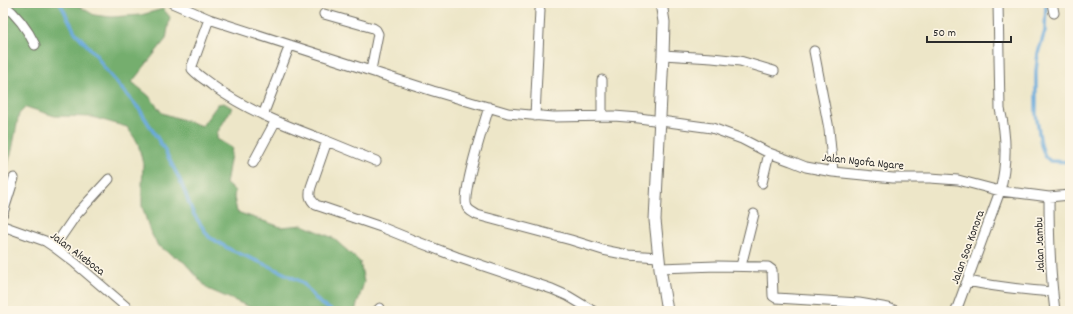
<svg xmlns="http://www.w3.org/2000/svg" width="1073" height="314" viewBox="0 0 1073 314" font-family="Dekko,sans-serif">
	<rect width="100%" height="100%" fill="#fcf5e5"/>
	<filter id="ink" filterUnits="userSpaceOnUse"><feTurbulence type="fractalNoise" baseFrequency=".025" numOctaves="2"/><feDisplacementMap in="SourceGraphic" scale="8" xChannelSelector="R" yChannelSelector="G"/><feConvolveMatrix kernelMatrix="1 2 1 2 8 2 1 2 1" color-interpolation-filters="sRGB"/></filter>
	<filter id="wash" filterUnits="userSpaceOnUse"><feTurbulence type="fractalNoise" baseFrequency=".012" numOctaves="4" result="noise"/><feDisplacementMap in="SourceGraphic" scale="16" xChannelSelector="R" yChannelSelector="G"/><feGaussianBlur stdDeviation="0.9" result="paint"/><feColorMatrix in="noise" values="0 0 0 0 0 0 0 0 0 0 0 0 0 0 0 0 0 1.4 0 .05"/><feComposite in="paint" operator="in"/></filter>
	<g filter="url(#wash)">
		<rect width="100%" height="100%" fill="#ede6c8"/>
		<path fill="#74ae6e" stroke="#506c4c" d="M 3,3 L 74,3 L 94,15 L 111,17 L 141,15 L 163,9 L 170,17 L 166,39 L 132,82 L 149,96 L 162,113 L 202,126 L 218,104 L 224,103 L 232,108 L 217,133 L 217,139 L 232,148 L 226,184 L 235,191 L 234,197 L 237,212 L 281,227 L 303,225 L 333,238 L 360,262 L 364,282 L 355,311 L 259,311 L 208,289 L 184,262 L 158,246 L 150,231 L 142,206 L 142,187 L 143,164 L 138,143 L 127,127 L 92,117 L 55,116 L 26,107 L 19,114 L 12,150 L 7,167 L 3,168 Z"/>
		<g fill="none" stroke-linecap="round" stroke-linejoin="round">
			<path stroke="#68a9db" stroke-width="3.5" d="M 60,3 L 75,32 L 96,55 L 105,69 L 140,110 L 164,149 L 180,180 L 193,213 L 209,237 L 231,250 L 269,266 L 302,282 L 315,298 L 322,305 L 333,311
				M 1046,3 L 1045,31 L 1038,53 L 1036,71 L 1036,114 L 1041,145 L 1045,156 L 1050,161 L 1070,162"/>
		</g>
	</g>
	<g filter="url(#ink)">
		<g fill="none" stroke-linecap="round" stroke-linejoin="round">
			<g stroke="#6f6c62" stroke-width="11">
				<path id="minor" d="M 172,3 L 209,19 L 433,91 L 508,113 L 553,117 L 614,116 L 639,118 L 712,128 L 742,139 L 769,153 L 791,161 L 806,167 L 833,172 L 893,178 L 930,178 L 958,180 L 1000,191 L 1034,195 L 1049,197 L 1070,195
					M 1052,3 L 1054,13
					M 3,4 C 17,15 27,28 35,45
					M 324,14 L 373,28 L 376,30 L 378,34 L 371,70
					M 209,19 L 192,66 L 192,69 L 194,71 C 200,77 207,81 213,86 C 248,111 287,126 327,141 L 311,187 C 309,195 309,199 316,205 L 381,227 L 413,240 L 457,257 L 552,289 L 568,296 L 593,311
					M 814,51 L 829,129 L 833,172
					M 663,55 L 712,58 L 740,61 L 774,71
					M 489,107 C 484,124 461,194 467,207 C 469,211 473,212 477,215 L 571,240 L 603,250 L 628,255 L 659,257
					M 263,115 L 290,45
					M 535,116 L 540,10
					M 602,116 L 602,80
					M 327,141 L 376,161
					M 253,163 L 275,122
					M 762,183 L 769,153
					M 1049,197 C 1049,235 1050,273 1055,311
					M 3,213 L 14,178
					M 3,226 L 45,241 L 54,247 L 75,263 L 131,311
					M 54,247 L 76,215 L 109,179
					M 741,266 L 754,214
					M 660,268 L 717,266 L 768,267 L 772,270 L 773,296 L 776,298 L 859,303 L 888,308 L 896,311
					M 968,281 C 996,287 1024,290 1053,292
					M 377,311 L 380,308
					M 956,311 L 1000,191 C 1007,163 1007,137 1000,109 L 998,3"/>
			</g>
			<g stroke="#6f6c62" stroke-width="13">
				<path id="tertiary" d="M 661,3 L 664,22 L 663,55 L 655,220 L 660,268 L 667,311"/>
			</g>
			<use href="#minor" stroke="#fff" stroke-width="9"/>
			<use href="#tertiary" stroke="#fff" stroke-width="11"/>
		</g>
	</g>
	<g text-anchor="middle" stroke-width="3.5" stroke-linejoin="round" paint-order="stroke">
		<g font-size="12" fill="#2b2b2b" stroke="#fcf5e5">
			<text transform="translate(863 161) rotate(6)" y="4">Jalan Ngofa Ngare</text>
			<text transform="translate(1039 245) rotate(-92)" y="4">Jalan Jambu</text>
			<text transform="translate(967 247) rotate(-70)" y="4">Jalan Soa Konora</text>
			<text transform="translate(78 253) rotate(37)" y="4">Jalan Akeboca</text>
		</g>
	</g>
	<rect width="1073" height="314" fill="none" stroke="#fcf5e5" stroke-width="16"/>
	<path d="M927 36v6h84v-6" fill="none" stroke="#2b2b2b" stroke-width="2"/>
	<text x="933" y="36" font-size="12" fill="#2b2b2b" stroke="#fcf5e5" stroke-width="3" paint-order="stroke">50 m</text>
</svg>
